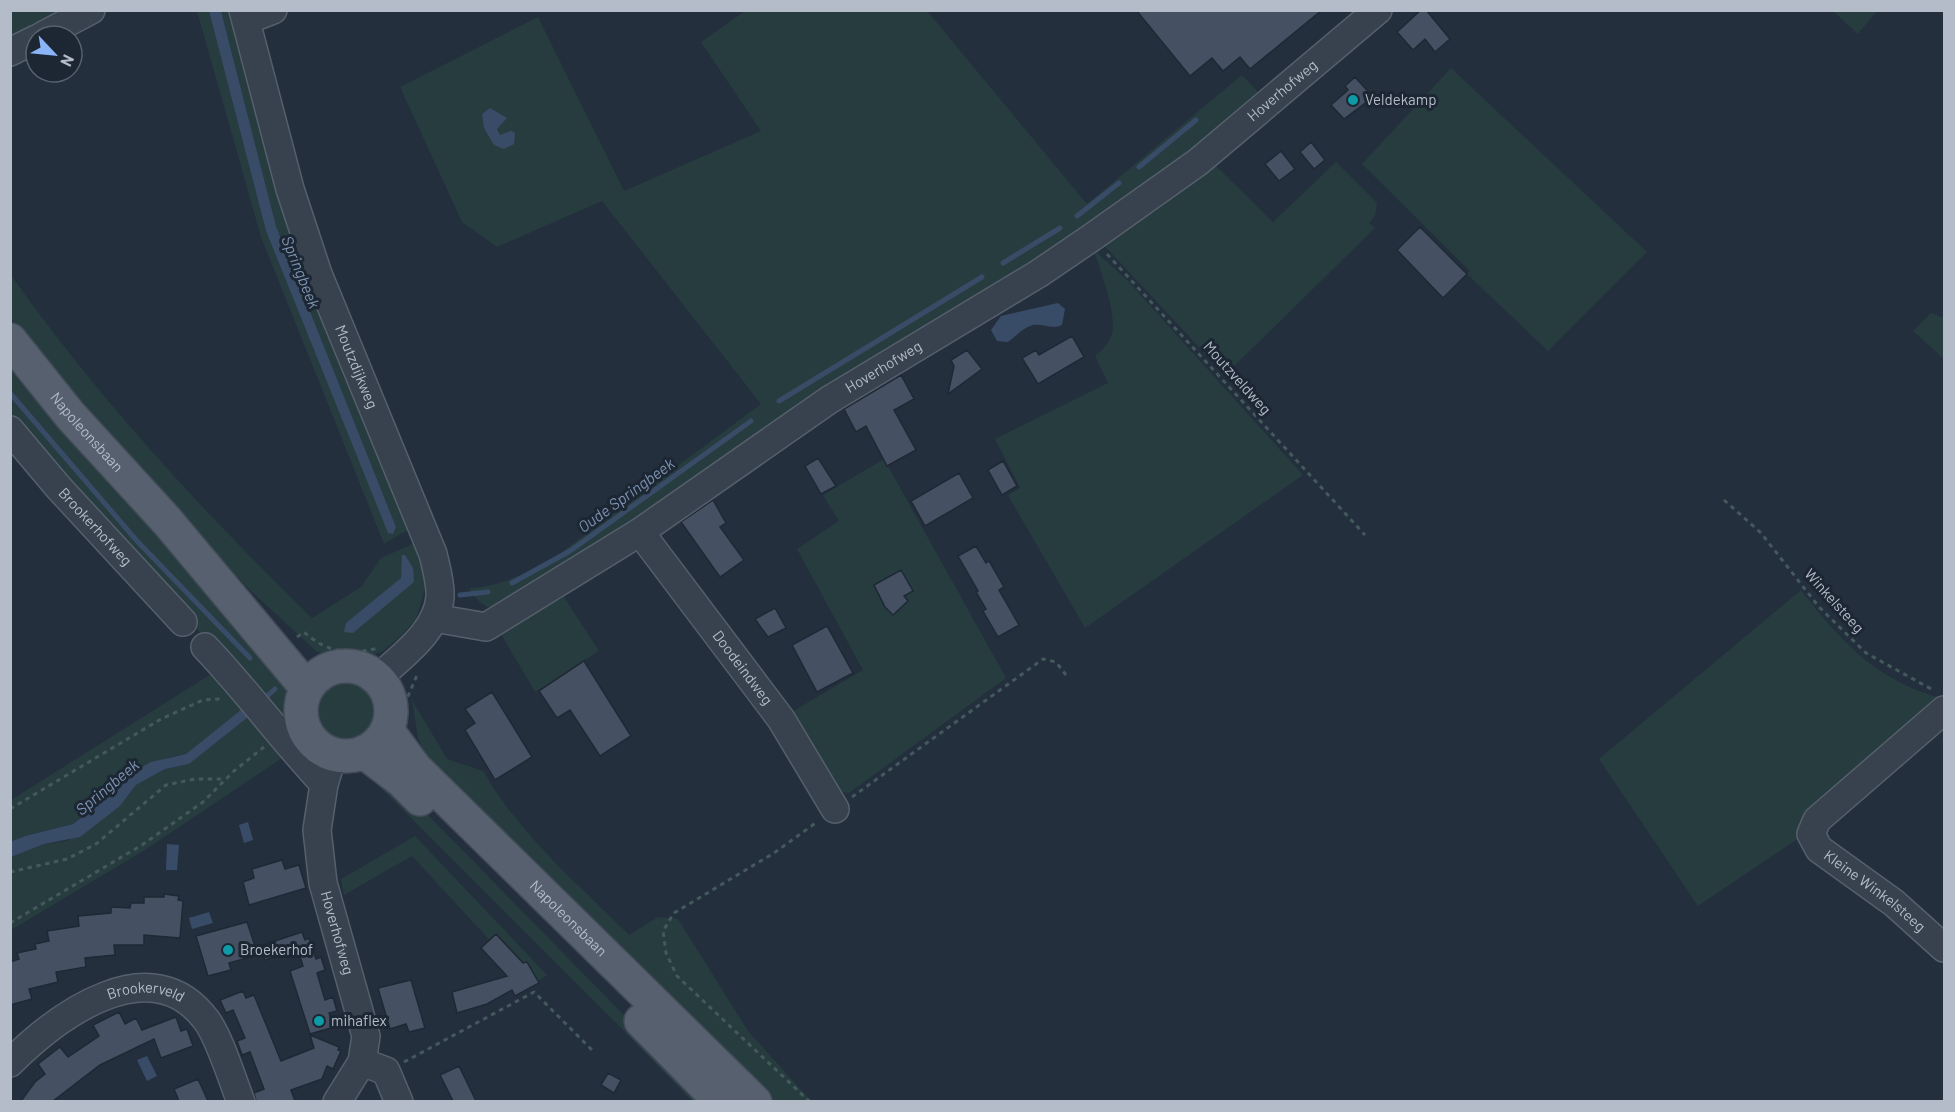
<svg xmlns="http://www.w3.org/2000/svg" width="1955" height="1112" viewBox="0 0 1955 1112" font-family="Barlow,sans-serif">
	<rect width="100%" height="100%" fill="#242f3e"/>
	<path fill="#263c3f" d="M 10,11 L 76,11 L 11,47 Z
		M 197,11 L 209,11 L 266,231 L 388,532 L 393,534 L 396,527 L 276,226 L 221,11 L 234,11 L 411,528 L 384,544 L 261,237 Z
		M 745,11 L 927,11 L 1087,204 L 1242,75 L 1262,96 L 1142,189 L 1065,243 L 500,610 C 483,607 478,602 469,588 C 499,587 525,574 551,560 L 761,404 L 602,201 L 497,247 L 462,222 L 400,87 L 538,17 L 624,191 L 761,131 L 701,42 Z
		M 1833,11 L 1877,11 L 1858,34 Z
		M 1451,68 L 1647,252 L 1548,351 L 1467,274 L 1470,271 L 1362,164 Z
		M 1210,160 L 1273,222 L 1336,162 L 1377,203 L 1375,216 L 1369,223 L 1375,228 L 1225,375 L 1100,241 Z
		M 1094,250 L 1128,281 L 1303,475 L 1085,628 L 1008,495 L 1020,488 L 995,439 L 1108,383 L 1095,356 C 1102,350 1109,343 1112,334 C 1117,312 1100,271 1094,250 Z
		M 10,274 C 99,399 203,512 312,618 L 361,587 L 381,558 L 415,543 L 428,578 L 416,619 L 403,634 L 383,651 L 368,657 L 333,656 L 316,651 L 252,592 L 182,520 L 22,335 L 11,318 Z
		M 1931,313 L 1944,318 L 1944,359 L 1913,331 Z
		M 10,350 L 290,680 L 293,721 L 307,757 L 280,719 L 102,527 L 11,418 Z
		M 884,459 L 1006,678 L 849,793 L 832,791 L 785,716 L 863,670 L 797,549 L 839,521 L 823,495 Z
		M 1801,590 C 1841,642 1878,682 1944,699 L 1805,834 L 1698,906 L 1599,759 Z
		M 564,597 L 599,651 L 535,692 L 500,632 Z
		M 216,671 L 267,729 L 282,758 L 145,850 L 11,930 L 11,857 L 44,844 L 67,841 L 120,806 L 136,785 L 165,769 L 189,764 L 242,709 L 186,754 L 169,757 L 115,782 L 97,806 L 73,824 L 25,836 L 11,842 L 11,800 Z
		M316 711a31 31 0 1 1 62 0a31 31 0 1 1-62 0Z
		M 412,700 L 447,759 L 483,771 C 519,834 578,884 629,935 L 658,917 L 678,919 L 748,1031 L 811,1101 L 766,1101 L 429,761 L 418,738 Z
		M 387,773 L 708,1101 L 692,1101 L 628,1035 L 371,778 Z
		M 415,836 L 547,975 L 531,985 L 412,856 L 344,895 L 341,879 Z"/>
	<path fill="#394c67" d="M 209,11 L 221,11 L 276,226 L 396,527 L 393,534 L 388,533 L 266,231 Z
		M 490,108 L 507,118 L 497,129 L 500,135 L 511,131 L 515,133 L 514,144 L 504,149 L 494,145 L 484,128 L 482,114 Z
		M 1058,303 L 1065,309 L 1062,325 C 1051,330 1043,323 1033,325 C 1024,327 1015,337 1008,342 L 997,341 L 991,330 L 1001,316 Z
		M 402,555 L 405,555 L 413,568 L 414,582 L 353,633 L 344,632 L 346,623 L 401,578 Z
		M 242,709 L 248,717 L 189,764 L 165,769 L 136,785 L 120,806 L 80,837 L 44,844 L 11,857 L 10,842 L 25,836 L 73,824 L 97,806 L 115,782 L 151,762 L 186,754 Z
		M 248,822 L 253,840 L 244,843 L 239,825 Z
		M 167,844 L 179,845 L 177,870 L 166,870 Z
		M 209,912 L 213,923 L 192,929 L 189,918 Z
		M 147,1056 L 157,1076 L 147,1081 L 137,1060 Z"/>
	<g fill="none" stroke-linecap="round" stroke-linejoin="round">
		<path stroke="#394c67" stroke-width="5" d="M 1139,167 L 1196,120
			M 1077,216 L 1119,183
			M 1003,263 L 1060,228
			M 10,393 L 137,541 L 250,658
			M 779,401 L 982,277
			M 512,583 L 570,551 L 751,421
			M 460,595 L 488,592
			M 266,697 L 275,689"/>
	</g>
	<path fill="#455162" stroke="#1f2835" stroke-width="1.5" d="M 1136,10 L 1322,10 L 1250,69 L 1240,57 L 1223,71 L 1212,58 L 1190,76 Z
		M 1421,10 L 1426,10 L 1450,39 L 1435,52 L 1425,39 L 1413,50 L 1397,32 Z
		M 1355,77 L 1373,97 L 1344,119 L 1331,105 L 1348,90 L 1345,86 Z
		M 1311,142 L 1325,160 L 1314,169 L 1300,152 Z
		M 1281,151 L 1295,169 L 1279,181 L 1265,164 Z
		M 1420,227 L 1467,274 L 1443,298 L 1397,250 Z
		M 1072,336 L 1084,357 L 1038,384 L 1022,358 L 1036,350 L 1039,355 Z
		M 967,350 L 982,369 L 948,394 L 954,366 L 951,360 Z
		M 901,375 L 914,399 L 894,410 L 916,450 L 887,466 L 866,426 L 856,432 L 844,409 Z
		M 818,458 L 836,486 L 821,494 L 805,466 Z
		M 1003,461 L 1017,486 L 1002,495 L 988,470 Z
		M 959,473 L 973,498 L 925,526 L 911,501 Z
		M 713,500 L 726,523 L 720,527 L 744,560 L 720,577 L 681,522 Z
		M 976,546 L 986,563 L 989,561 L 1004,587 L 999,590 L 1019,625 L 998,637 L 983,611 L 986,609 L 976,592 L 978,591 L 958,556 Z
		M 901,570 L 913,591 L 904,596 L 908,601 L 893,615 L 885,607 L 874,585 Z
		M 775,608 L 786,628 L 768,637 L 755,619 Z
		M 827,626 L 853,673 L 817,692 L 792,645 Z
		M 584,661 L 631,736 L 600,756 L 570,710 L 557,718 L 539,691 Z
		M 492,692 L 532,757 L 495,780 L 465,730 L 475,723 L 465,709 Z
		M 282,860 L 285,869 L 299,865 L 306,888 L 249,905 L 243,882 L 254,878 L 252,869 Z
		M 164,894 L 179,896 L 178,900 L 183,901 L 180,938 L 144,935 L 144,945 L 114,945 L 115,955 L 85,958 L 86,967 L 56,972 L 58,982 L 29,989 L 32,999 L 10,1005 L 10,962 L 19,959 L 17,953 L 36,949 L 35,944 L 49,941 L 47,931 L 79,926 L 78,916 L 111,913 L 111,907 L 130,908 L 131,903 L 144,903 L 144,897 L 164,897 Z
		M 247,922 L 258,955 L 229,963 L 231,970 L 208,976 L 196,936 Z
		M 302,932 L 305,940 L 309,938 L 316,959 L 321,957 L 325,970 L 317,973 L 325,1000 L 333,997 L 337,1011 L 329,1013 L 334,1027 L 310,1034 L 290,971 L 303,966 L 298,950 L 265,960 L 260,946 Z
		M 496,934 L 523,963 L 527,962 L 539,983 L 515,996 L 512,990 L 487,1004 L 457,1013 L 452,992 L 507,976 L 481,948 Z
		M 411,980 L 425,1028 L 409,1032 L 406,1024 L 390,1029 L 378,988 Z
		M 243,991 L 246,998 L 254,995 L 281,1061 L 314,1048 L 310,1035 L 339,1047 L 338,1050 L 341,1051 L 333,1069 L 327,1066 L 322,1079 L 291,1090 L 295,1101 L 256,1101 L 254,1093 L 264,1089 L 250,1052 L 242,1055 L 237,1041 L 245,1038 L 233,1010 L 226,1013 L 220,1000 Z
		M 119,1012 L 125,1024 L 136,1018 L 142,1030 L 176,1017 L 181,1031 L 187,1029 L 193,1046 L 161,1058 L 154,1039 L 100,1065 L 53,1101 L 21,1101 L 35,1082 L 45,1074 L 38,1064 L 60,1047 L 68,1057 L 99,1036 L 93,1025 Z
		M 459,1066 L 476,1101 L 453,1101 L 440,1075 Z
		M 608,1073 L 621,1080 L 614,1093 L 601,1085 Z
		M 198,1079 L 208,1101 L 179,1101 L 174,1089 Z"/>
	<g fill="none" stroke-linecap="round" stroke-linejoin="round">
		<g stroke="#565f6c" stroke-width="30">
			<g id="minor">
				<path id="s1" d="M 243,10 L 290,189 L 318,274 L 433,554 C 436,567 441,584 440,597 C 437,632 402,656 378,678"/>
				<path d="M 247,20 L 273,10"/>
				<path d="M 42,36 L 91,10"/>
				<path d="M 10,52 L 36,39"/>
				<path id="s2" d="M 10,430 L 59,488 L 183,622"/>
				<path id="s3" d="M 640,532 L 781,719 L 835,809"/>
				<path id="s4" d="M 434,618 L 486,627 L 640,532 L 829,400 L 1038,274 L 1091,238 L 1198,162 L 1378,10"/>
				<path d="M 205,647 C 247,691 282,739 324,784"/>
				<path id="s5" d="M 1944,710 L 1817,820 L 1811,834 L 1819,849 L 1894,903 L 1944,948"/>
				<path id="s6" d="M 333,755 L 324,784 L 317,830 L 323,883 L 366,1036 L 362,1062 L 337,1102"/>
				<path d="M 362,1062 L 386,1071 L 399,1102"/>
				<path id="s7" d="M 10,1063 C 57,1016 152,945 207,1021 C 220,1039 232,1079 241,1102"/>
			</g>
		</g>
		<g stroke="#414a57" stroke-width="36">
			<g id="major">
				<path id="s8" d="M 10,340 L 70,415 L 167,521 L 306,687"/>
				<circle cx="346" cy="711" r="45"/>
				<path id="s9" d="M 387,730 L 415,768 L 755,1102"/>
				<path d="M 364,752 L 402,781 L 420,799"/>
				<path d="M 641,1021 L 721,1102"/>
			</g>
		</g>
		<path stroke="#44595c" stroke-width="3" stroke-dasharray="4.5 4.5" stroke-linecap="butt" d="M 1107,254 L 1365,535
			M 1724,500 L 1761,533 L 1819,607 L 1866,653 L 1933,690
			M 297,637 L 304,632 C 326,652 349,656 378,648
			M 407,714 L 405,703 L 418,673
			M 852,797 L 1043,659 L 1056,662 L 1066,675
			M 10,809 L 161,719 L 203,700 L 221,699
			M 10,872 L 67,859 L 96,844 L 166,785 L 195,779 L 224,779
			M 10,923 L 142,845 L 203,802 L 234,771 L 264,747
			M 404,1062 L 534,992 L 593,1051
			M 810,1102 L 677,976 L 666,953 L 663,931 L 674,913 L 774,853 L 817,822"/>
		<use href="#minor" stroke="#38414e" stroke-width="27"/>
		<use href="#major" stroke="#56606e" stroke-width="33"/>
	</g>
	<g fill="#0f9aa8" stroke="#1d2633" stroke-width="2">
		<circle cx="1353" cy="100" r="6"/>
		<circle cx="228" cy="950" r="6"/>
		<circle cx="319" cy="1021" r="6"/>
	</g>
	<g text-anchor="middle" stroke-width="6" stroke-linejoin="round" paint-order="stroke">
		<g font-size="15" fill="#b4bcc9" stroke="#1d2633">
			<text dy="5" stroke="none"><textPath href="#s4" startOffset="1014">Hoverhofweg</textPath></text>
			<text dy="5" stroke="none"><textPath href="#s1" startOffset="375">Moutzdijkweg</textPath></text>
			<text dy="5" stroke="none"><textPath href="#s4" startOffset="528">Hoverhofweg</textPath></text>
			<text transform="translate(1237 378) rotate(48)" y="5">Moutzveldweg</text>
			<text dy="5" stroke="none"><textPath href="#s8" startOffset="120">Napoleonsbaan</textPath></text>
			<text dy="5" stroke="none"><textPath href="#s2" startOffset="129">Brookerhofweg</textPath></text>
			<text transform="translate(1834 601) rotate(48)" y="5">Winkelsteeg</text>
			<text dy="5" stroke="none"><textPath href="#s3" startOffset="170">Doodeindweg</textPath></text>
			<text dy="5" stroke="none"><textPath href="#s5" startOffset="270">Kleine Winkelsteeg</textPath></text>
			<text dy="5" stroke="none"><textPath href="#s9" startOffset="262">Napoleonsbaan</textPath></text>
			<text dy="5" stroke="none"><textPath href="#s6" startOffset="182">Hoverhofweg</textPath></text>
			<text dy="5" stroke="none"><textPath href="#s7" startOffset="159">Brookerveld</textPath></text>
		</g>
		<g font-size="15" fill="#b4bcc9" stroke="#1d2633" text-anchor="start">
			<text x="1365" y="105">Veldekamp</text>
			<text x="240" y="955">Broekerhof</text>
			<text x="331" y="1026">mihaflex</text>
		</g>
		<g font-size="16" font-style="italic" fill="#7c92b1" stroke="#1d2633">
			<text transform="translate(301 272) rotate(68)" y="6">Springbeek</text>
			<text transform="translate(626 495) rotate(-36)" y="6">Oude Springbeek</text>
			<text transform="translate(107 787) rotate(-40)" y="6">Springbeek</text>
		</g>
	</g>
	<rect width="1955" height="1112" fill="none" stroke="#b4bcc9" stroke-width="24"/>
	<g transform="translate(54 54) rotate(116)"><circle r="28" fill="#1d2633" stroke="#59626f" stroke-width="1.5"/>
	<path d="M0-4.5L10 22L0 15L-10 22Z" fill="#8ab4f8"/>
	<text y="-9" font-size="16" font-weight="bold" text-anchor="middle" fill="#b4bcc9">N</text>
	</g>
</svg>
